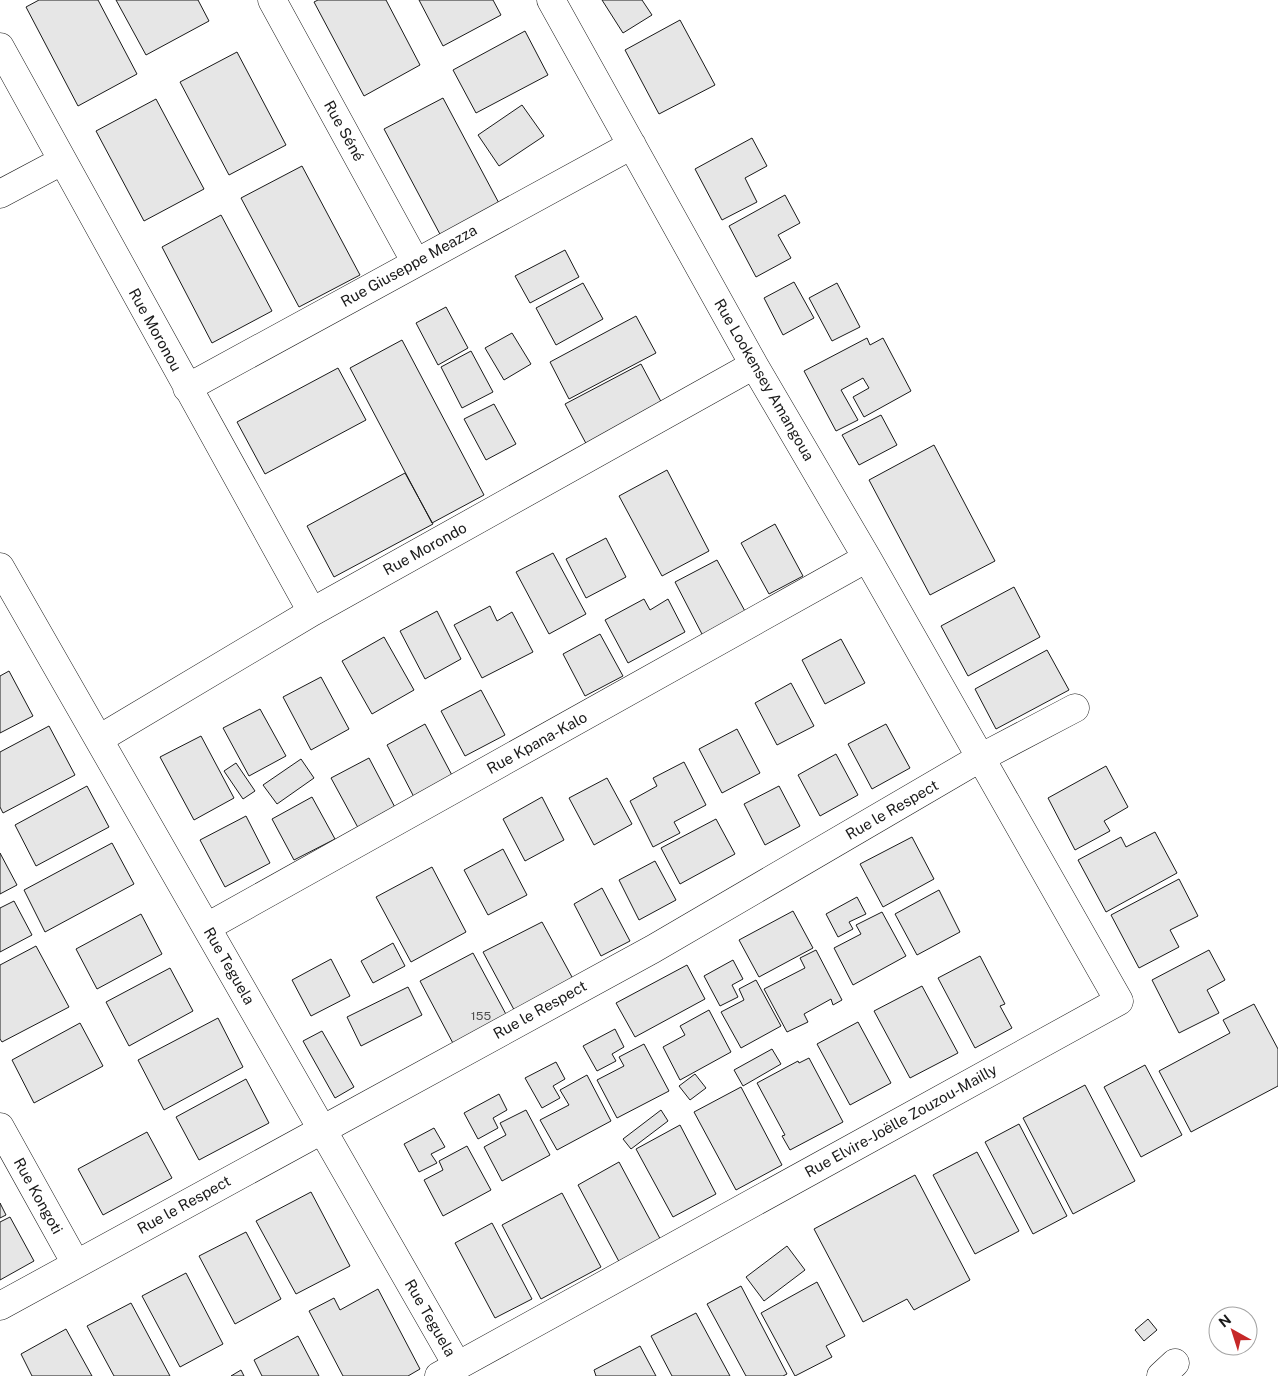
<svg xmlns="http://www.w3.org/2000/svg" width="1278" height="1376" viewBox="0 0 1278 1376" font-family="'Public Sans',sans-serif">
	<rect width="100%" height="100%" fill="#fff"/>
	<path fill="#e6e6e6" stroke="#1a1a1a" d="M 39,0 L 98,0 L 137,74 L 78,106 L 26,7 Z
		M 116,0 L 198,0 L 209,21 L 146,55 Z
		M 318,0 L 386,0 L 420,65 L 364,96 L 314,2 Z
		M 419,0 L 493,0 L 501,15 L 443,46 Z
		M 602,0 L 642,0 L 652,15 L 623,33 Z
		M 680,20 L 715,85 L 659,114 L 625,50 Z
		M 525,31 L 548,75 L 476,113 L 453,70 Z
		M 237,52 L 286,145 L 229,175 L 180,82 Z
		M 443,98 L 501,207 L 442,238 L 384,129 Z
		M 156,99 L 204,189 L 144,221 L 96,131 Z
		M 522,105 L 544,136 L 499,166 L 478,135 Z
		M 752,138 L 767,166 L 745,178 L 757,202 L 722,220 L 695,169 Z
		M 302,166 L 360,275 L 299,307 L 241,198 Z
		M 785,195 L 800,223 L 778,235 L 791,258 L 756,277 L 729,226 Z
		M 221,215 L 272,311 L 212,343 L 162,247 Z
		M 565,250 L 579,277 L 530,303 L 515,276 Z
		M 794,282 L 814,318 L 783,335 L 764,298 Z
		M 583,283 L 603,319 L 556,345 L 536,308 Z
		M 837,283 L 860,327 L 832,341 L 809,298 Z
		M 446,307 L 468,348 L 438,365 L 416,323 Z
		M 636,316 L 656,353 L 569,399 L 550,362 Z
		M 512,333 L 531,364 L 504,380 L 485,348 Z
		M 867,338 L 870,345 L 883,338 L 911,391 L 864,417 L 853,397 L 869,388 L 863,378 L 841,390 L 858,420 L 836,431 L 804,371 Z
		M 402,340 L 484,495 L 432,523 L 350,368 Z
		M 471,351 L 493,392 L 462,408 L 441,367 Z
		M 641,364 L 666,411 L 590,451 L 565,404 Z
		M 338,368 L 366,420 L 265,474 L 237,422 Z
		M 494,404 L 516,444 L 486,460 L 464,419 Z
		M 881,415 L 897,445 L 859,465 L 842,435 Z
		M 934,445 L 995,561 L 930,595 L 869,480 Z
		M 667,470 L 709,551 L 662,576 L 619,496 Z
		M 405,473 L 433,524 L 334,577 L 307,526 Z
		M 775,524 L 803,576 L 769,594 L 741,543 Z
		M 606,538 L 626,577 L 586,598 L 566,559 Z
		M 553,553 L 586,614 L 549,634 L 516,572 Z
		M 717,560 L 746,613 L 703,636 L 675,582 Z
		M 1014,587 L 1040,637 L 968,676 L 941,626 Z
		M 644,599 L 650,610 L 668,599 L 685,632 L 628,663 L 605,620 Z
		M 490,606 L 497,621 L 512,612 L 533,652 L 482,678 L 454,625 Z
		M 437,611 L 461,659 L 425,679 L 400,631 Z
		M 600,634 L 623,676 L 585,696 L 563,654 Z
		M 384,637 L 414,690 L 372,714 L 342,661 Z
		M 841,639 L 865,683 L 825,704 L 802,660 Z
		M 1047,650 L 1069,690 L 996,729 L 975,689 Z
		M 9,671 L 33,716 L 0,733 L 0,676 Z
		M 321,677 L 349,729 L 311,750 L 283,697 Z
		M 791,683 L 814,726 L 777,745 L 755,703 Z
		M 481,690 L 505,735 L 465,756 L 441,711 Z
		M 260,709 L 286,756 L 249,776 L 223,728 Z
		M 425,724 L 454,779 L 415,799 L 387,745 Z
		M 886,724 L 910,768 L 872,789 L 848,744 Z
		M 49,726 L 75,775 L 3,813 L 0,807 L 0,752 Z
		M 737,729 L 760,773 L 722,793 L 699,749 Z
		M 201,736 L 234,798 L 194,820 L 160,757 Z
		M 836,754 L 858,795 L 820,816 L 798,775 Z
		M 369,758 L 399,815 L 362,835 L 331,778 Z
		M 301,759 L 314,778 L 277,804 L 263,785 Z
		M 684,762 L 706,805 L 674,822 L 680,833 L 653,847 L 630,801 L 657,786 L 653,778 Z
		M 236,763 L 255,791 L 243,799 L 224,771 Z
		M 1106,766 L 1128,807 L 1104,821 L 1110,831 L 1075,850 L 1048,798 Z
		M 607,778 L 632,824 L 594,845 L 569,798 Z
		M 87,786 L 109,827 L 36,866 L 15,825 Z
		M 779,786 L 800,826 L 765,845 L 744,804 Z
		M 312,797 L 335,839 L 294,860 L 272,819 Z
		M 542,797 L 564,840 L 525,861 L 503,819 Z
		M 246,816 L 270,863 L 225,887 L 200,840 Z
		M 716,819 L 735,854 L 680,884 L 661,848 Z
		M 1155,832 L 1177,873 L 1106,912 L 1078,860 L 1121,837 L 1126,847 Z
		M 912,837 L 934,879 L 883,907 L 860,864 Z
		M 112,843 L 134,884 L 45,932 L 24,890 Z
		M 503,849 L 527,895 L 488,915 L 464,870 Z
		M 0,853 L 17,885 L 0,894 Z
		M 655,861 L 676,900 L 639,920 L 619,880 Z
		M 432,867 L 466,932 L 411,962 L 376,897 Z
		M 1179,879 L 1198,916 L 1170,930 L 1179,947 L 1139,968 L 1111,915 Z
		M 602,888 L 630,941 L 601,956 L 574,904 Z
		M 939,890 L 960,932 L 917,955 L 895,914 Z
		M 857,897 L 866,914 L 849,922 L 853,929 L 838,937 L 826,914 Z
		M 14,901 L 32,935 L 0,952 L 0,908 Z
		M 793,911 L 813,948 L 759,977 L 739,940 Z
		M 882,912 L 906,956 L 853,985 L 834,948 L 861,934 L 856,925 Z
		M 141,914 L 162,954 L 97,989 L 76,949 Z
		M 542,922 L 578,988 L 519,1019 L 483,952 Z
		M 393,943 L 405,966 L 373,983 L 361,961 Z
		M 36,946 L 69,1007 L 2,1042 L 0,1039 L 0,965 Z
		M 816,950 L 842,1000 L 833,1005 L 831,999 L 804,1014 L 808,1022 L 787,1032 L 764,989 L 805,968 L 800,958 Z
		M 1209,950 L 1225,980 L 1207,990 L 1219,1013 L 1179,1033 L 1152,980 Z
		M 473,953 L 508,1018 L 455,1047 L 420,981 Z
		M 980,956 L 1005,1004 L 1000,1006 L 1012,1028 L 975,1048 L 938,978 Z
		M 331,959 L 350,996 L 311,1016 L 292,980 Z
		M 733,960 L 743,979 L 732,985 L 738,997 L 720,1006 L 704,976 Z
		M 687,965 L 705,999 L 635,1037 L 616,1003 Z
		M 170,968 L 193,1011 L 129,1046 L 106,1002 Z
		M 756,980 L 781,1026 L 741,1048 L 721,1012 L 744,1000 L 739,989 Z
		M 922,986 L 958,1053 L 910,1078 L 874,1011 Z
		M 408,987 L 422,1015 L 361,1046 L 347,1017 Z
		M 1254,1004 L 1278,1049 L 1278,1086 L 1191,1132 L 1159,1071 L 1230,1033 L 1223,1020 Z
		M 709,1010 L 731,1052 L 680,1080 L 663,1047 L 685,1035 L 680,1026 Z
		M 218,1018 L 243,1067 L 164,1110 L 138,1060 Z
		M 858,1022 L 891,1083 L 850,1105 L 817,1044 Z
		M 80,1023 L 103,1066 L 34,1103 L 12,1060 Z
		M 615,1029 L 624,1047 L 612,1054 L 616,1061 L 597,1071 L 583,1046 Z
		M 322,1031 L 354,1087 L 335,1098 L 303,1041 Z
		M 644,1044 L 669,1091 L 617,1118 L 597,1080 L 624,1066 L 619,1057 Z
		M 772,1049 L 781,1064 L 743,1086 L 734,1070 Z
		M 809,1058 L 843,1122 L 790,1150 L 782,1136 L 785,1135 L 757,1083 L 798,1061 L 799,1063 Z
		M 556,1062 L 565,1079 L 553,1086 L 560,1098 L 542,1108 L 525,1078 Z
		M 1145,1065 L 1182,1135 L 1141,1157 L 1104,1087 Z
		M 695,1074 L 706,1088 L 690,1100 L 679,1086 Z
		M 587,1075 L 611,1121 L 557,1150 L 540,1120 L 569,1105 L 560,1090 Z
		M 246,1079 L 269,1123 L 199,1160 L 176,1117 Z
		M 1085,1085 L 1135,1181 L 1073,1214 L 1023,1118 Z
		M 741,1087 L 782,1165 L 736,1190 L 694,1112 Z
		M 499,1094 L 507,1110 L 493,1118 L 498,1128 L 478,1139 L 464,1113 Z
		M 526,1110 L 550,1155 L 502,1181 L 484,1147 L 506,1135 L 500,1123 Z
		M 661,1110 L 668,1121 L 631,1149 L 623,1139 Z
		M 1019,1124 L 1067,1216 L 1033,1234 L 985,1142 Z
		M 680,1125 L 716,1194 L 673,1217 L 636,1149 Z
		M 434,1128 L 445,1147 L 431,1154 L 437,1163 L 419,1172 L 404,1144 Z
		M 147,1132 L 172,1178 L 103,1215 L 78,1169 Z
		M 467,1146 L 491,1190 L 443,1216 L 424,1180 L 443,1170 L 439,1161 Z
		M 977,1152 L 1019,1231 L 975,1254 L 933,1175 Z
		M 619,1162 L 664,1246 L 623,1269 L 578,1185 Z
		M 915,1175 L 970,1280 L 914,1310 L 907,1299 L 863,1322 L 814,1229 Z
		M 311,1192 L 350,1266 L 296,1294 L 256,1221 Z
		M 562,1193 L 601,1267 L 541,1299 L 502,1225 Z
		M 0,1203 L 6,1215 L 0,1218 Z
		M 10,1217 L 34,1261 L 0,1280 L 0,1222 Z
		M 492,1223 L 532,1299 L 495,1318 L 455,1243 Z
		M 246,1232 L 281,1299 L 235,1324 L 199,1256 Z
		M 787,1246 L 805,1270 L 764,1301 L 746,1277 Z
		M 186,1273 L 223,1344 L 180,1367 L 142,1296 Z
		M 817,1282 L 845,1336 L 826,1346 L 832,1357 L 795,1376 L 761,1313 Z
		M 741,1286 L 787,1374 L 783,1376 L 746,1376 L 707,1304 Z
		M 378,1289 L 420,1369 L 408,1376 L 343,1376 L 309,1311 L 334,1298 L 340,1310 Z
		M 131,1303 L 170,1376 L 114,1376 L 87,1326 Z
		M 696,1313 L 730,1376 L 672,1376 L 651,1336 Z
		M 1148,1319 L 1157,1330 L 1144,1341 L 1135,1330 Z
		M 66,1329 L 92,1376 L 32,1376 L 21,1354 Z
		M 298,1336 L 319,1376 L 262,1376 L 254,1360 Z
		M 640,1346 L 656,1376 L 596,1376 L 594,1370 Z
		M 241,1370 L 244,1376 L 231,1376 Z"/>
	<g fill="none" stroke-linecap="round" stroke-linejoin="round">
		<g stroke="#1a1a1a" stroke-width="29">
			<path id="minor" d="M 272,0 L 416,263
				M 0,47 L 312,612
				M 0,194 L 62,161
				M 187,388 L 632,145
				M 0,567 L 457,1365
				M 99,739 L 312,612 L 754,365
				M 207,927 L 867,558
				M 0,1127 L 76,1264
				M 0,1306 L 653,949 L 980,758 L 1075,708
				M 439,1376 L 1119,1001 L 867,558 L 754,365 L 551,0
				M 1161,1376 L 1175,1363"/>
		</g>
		<use href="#minor" stroke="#fff" stroke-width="28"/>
	</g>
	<g text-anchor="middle" stroke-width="4" stroke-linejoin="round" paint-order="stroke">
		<g font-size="12" fill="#4d4d4d">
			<text x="481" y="1020">155</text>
		</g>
		<g font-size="15" fill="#1a1a1a" stroke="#fff">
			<text transform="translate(344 131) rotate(61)" y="5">Rue Séné</text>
			<text transform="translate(409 266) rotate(-29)" y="5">Rue Giuseppe Meazza</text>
			<text transform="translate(155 330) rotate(61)" y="5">Rue Moronou</text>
			<text transform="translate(764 380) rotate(60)" y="5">Rue Lookensey Amangoua</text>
			<text transform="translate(425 549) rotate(-29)" y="5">Rue Morondo</text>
			<text transform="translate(537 743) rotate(-29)" y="5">Rue Kpana-Kalo</text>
			<text transform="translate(892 810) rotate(-30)" y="5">Rue le Respect</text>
			<text transform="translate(229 966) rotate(60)" y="5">Rue Teguela</text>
			<text transform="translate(540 1010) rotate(-29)" y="5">Rue le Respect</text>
			<text transform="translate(901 1121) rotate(-29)" y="5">Rue Elvire-Joëlle Zouzou-Mailly</text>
			<text transform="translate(38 1196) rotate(61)" y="5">Rue Kongoti</text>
			<text transform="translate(184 1205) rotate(-29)" y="5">Rue le Respect</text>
			<text transform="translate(430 1318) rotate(60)" y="5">Rue Teguela</text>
		</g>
	</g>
	<g transform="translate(1233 1331) rotate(321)"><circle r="24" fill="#ffffff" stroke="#a3a3a3"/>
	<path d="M0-4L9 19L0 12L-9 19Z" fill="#c62828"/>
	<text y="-8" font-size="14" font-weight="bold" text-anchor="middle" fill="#1a1a1a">N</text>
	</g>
</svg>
